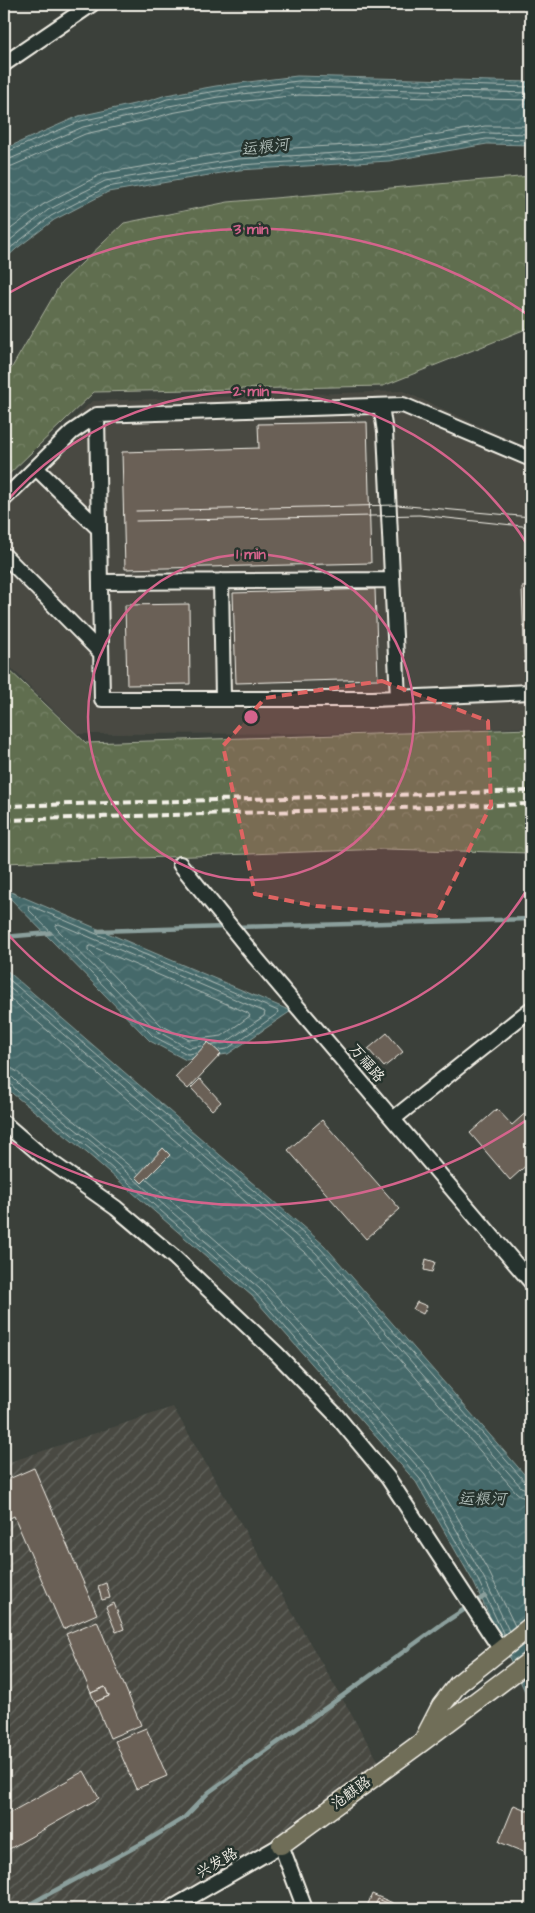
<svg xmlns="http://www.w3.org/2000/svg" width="535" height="1913" viewBox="0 0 535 1913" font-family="'Architects Daughter','LXGW WenKai TC',sans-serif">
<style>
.built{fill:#494a43}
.industrial{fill:url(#industrial-furrows)}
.forest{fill:url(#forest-crowns);stroke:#aab09c}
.water{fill:url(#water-waves);stroke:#8b9f9c}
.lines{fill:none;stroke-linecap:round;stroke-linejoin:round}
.shore{stroke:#aebbb6;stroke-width:1}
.stream{stroke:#8b9f9c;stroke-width:4.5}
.building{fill:#6b6057;stroke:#f4f1e8}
.minor-casing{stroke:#f4f1e8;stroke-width:18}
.major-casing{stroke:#f4f1e8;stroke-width:21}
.minor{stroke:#26332d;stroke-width:14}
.major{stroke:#706e59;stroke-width:18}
.tram{stroke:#f4f1e8;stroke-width:1}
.rail{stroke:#f4f1e8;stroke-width:4;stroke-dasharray:8 4;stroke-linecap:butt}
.marked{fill:#df6462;fill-opacity:0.2;stroke:#df6462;stroke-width:4;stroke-dasharray:10 6;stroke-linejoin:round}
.ring{fill:none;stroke:#d4648c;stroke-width:2.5}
.labels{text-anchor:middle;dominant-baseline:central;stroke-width:5;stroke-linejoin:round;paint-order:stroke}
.street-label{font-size:15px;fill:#f4f1e8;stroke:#26332d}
.water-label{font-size:16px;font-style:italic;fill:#aebbb6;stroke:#26332d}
.centre{fill:#d4648c;stroke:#26332d;stroke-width:2.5}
.ring-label{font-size:15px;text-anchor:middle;font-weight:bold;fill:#d4648c;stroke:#26332d;stroke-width:5;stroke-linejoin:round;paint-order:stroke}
</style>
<defs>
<pattern id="industrial-furrows" width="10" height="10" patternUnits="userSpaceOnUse" patternTransform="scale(1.25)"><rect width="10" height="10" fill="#494a43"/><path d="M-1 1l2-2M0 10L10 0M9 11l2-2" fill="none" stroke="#64655e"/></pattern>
<pattern id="forest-crowns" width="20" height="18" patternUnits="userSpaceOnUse" patternTransform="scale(1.25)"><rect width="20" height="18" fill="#606e4f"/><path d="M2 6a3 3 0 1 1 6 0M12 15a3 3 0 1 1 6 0" fill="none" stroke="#778368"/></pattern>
<pattern id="water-waves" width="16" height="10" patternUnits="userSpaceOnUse" patternTransform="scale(1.25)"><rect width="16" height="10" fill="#45696a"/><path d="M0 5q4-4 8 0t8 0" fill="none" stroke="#607f7f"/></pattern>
</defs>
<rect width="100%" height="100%" fill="#3b403a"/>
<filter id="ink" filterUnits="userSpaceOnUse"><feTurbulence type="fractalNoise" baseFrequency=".02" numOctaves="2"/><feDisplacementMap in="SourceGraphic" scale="10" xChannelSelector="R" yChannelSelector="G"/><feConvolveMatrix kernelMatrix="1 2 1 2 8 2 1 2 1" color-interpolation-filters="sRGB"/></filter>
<g filter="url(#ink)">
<path class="built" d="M403,391l119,54 9,1v281l-115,6 -338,1 -74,-73v-173l88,-87z"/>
<path class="industrial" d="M173,1407l210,362 -102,76 -111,64h-166v-445z"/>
<path class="forest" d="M531,176v151l-148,59 -289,6 -90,87v-98l57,-98 63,-60 104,-21z
M4,665l82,78 445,-14v124l-146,-4 -381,14z"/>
<path class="water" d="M297,76l234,6v63l-44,-1 -98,17 -150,9 -131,22 -54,28 -38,29 -12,11v-111l75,-33 69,-15 18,-6 50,-9z
M4,889l287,122 -63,43 -42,6 -36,-19 -146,-149z
M4,968l320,277 207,237v222l-57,-121 -58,-101 -164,-186 -165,-143 -74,-59 -9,-10z"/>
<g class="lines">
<path class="shore" d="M4,153l77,-32 68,-15 18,-7 50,-8 81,-10 233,6
M4,160l6,-1 73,-32 67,-15 19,-6 49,-9 80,-10 233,6
M4,167l8,-1 73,-32 66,-15 20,-6 49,-9 78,-9 233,5
M4,234l40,-30 60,-31 133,-22 150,-8 98,-17h46
M4,245l44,-35 57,-29 133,-22 150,-9 98,-17 45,1
M4,253l47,-37 56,-29 132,-22 149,-9 98,-17 45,1
M91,946l157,67 2,3 -28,20 -33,4 -28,-15 -73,-75v-3z
M4,975l316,273 206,235 5,1
M4,983l312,270 205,234 10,4
M4,993l307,265 205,234 6,5 9,1
M202,1046l-14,2 -31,-17 -101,-103v-3l3,-1 206,88 -1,4 -39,27 -12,2
M196,1053l-9,1 -34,-18 -124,-126 -1,-4h3l247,105 -1,3 -50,35 -8,1
M4,1067c10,0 15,6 22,14l112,92
M4,1074l8,3 9,9 73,58 166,145 165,186 59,103 25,53
M4,1081l5,1 8,9 73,58 165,144 165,186 58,101 26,55
M147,1180l118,103 166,188 59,103 25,52"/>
<path class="stream" d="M235,927l296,-8
M98,931l129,-4
M4,937l46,-4
M21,1909l127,-69 36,-22 25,-26 233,-168 43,-28"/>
</g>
<path class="building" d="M367,422l4,141 -246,6 -3,-117 137,-4 -1,-24z
M531,586v88h-6l-3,-87z
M375,589l3,90 -142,4 -3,-90z
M189,604l1,80 -63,1 -2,-80z
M387,1033l16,19 -19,15 -16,-18z
M208,1042l13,12 -33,35 -13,-12z
M200,1079l21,23 -9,8 -21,-22z
M531,1108v53l-21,19 -40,-47 27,-24 15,16z
M322,1120l78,89 -34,30 -78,-89z
M163,1148l7,7 -28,28 -6,-6z
M426,1259l9,3 -3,10 -8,-2z
M417,1302l10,4 -4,8 -10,-5z
M34,1468l63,146 -34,15 -49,-113 -10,5v-40z
M106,1583l4,15 -8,2 -4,-14z
M114,1603l10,26 -8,3 -10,-25z
M97,1621l44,104 -31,13 -15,-36 14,-6 -4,-9 -14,6 -25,-59z
M105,1687l4,9 -14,6 -4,-9z
M146,1728l21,48 -31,13 -21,-48z
M84,1771l15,27 -95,54v-36z
M514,1805l17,7v43l-32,-13z
M372,1894l35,15h-41z
M378,1899l24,10h-29z"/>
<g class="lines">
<defs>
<path id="minor" d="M4,64l88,-60
M381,406l4,26 13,266
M97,415l5,284h271l158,-7
M36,468l63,61
M4,499l68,-67 25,-17 306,-10 128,54
M4,555l97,98
M221,581l2,118
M100,582l292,-2
M180,864l76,94 275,324
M393,1119l138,-110
M4,1123l37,32 75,53 58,49 103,97 58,60 53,64 113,172
M170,1909l111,-64 24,64"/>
<path id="major" d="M425,1737l16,-31 17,-22 73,-58
M281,1845l141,-103 109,-82"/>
</defs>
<use href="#minor" class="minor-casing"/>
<use href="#major" class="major-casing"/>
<use href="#minor" class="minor"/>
<use href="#major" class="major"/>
<path class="tram" d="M136,511l261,-6 134,12
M136,521l283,-6 112,12"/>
<path class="rail" d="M4,806l527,-15
M4,820l527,-16"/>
</g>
</g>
<path class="marked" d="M382,681l106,40 3,84 -55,111 -120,-10 -61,-12 -32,-148 42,-48z"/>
<g class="ring">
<circle cx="251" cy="717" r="163"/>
<path d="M530 885A326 326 0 0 1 5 931M5 503A326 326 0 0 1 530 549"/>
<path d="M531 1117A488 488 0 0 1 7 1140M7 294A488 488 0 0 1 531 317"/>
</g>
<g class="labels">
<g class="street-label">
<text transform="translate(367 1063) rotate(50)">万福路</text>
<text transform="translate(351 1793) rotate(-36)">沧麒路</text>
<text transform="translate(217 1863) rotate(-30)">兴发路</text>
</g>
<g class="water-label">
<text transform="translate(265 147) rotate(-7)">运粮河</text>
<text x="482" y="1499">运粮河</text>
</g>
</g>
<circle cx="251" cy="717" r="8" class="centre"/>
<g class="ring-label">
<text x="251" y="234">3 min</text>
<text x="251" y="396">2 min</text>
<text x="251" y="559">1 min</text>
</g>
<rect width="535" height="1913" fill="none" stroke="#26332d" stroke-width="20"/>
<rect x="10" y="10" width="515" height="1893" fill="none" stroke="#f4f1e8" stroke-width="2" filter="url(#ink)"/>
</svg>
